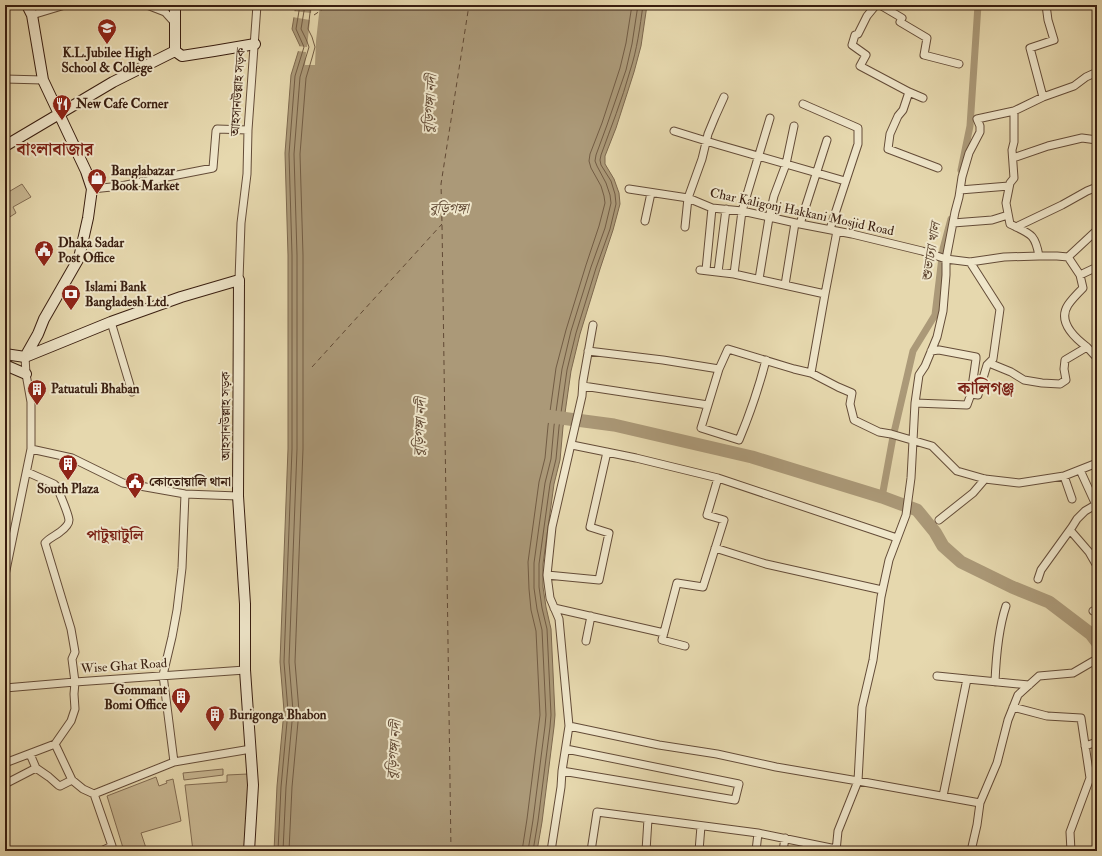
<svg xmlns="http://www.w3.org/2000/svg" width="1102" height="856" viewBox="0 0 1102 856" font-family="'IM FELL Double Pica','Noto Serif Bengali',serif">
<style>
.green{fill:#c9b893;stroke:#816b52}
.water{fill:#ab9978;stroke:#7d684e}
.pier{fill:#e6d8ae}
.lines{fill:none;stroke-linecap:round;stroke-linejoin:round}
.shore{stroke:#725c44;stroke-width:1}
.canal{stroke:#ab9978;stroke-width:7}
.river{stroke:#ab9978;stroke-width:13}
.ferry{stroke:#614934;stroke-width:1;stroke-dasharray:5 4;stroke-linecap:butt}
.street-casing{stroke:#644c38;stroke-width:9}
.secondary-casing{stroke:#391e10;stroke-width:12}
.street{stroke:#efe6ca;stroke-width:7}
.secondary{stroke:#efe6ca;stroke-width:10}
.labels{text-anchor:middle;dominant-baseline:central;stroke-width:4;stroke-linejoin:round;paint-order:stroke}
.poi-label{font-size:13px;font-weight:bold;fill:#391e10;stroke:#efe6ca;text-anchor:start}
.street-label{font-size:13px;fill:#391e10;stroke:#efe6ca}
.water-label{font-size:14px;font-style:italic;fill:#614934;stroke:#efe6ca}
.quarter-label{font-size:15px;font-weight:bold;fill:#7a1f14;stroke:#efe6ca}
.district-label{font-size:17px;font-weight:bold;fill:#7a1f14;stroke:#efe6ca}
</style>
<rect width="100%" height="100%" fill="#e6d8ae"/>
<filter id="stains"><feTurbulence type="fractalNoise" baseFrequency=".005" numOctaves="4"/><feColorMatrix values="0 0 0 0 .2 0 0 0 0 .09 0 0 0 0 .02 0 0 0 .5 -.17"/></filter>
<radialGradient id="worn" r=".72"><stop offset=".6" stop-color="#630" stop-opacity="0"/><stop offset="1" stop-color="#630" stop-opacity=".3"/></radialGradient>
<path class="green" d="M22,184l9,13 -18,10 3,6 -11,7v-26z
M223,769v6l-39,5 -1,-7z
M248,774l-2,77h-32l-1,-4 -20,4 -8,-66 42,-3v-7z
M156,777l3,9 8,-3 -1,-2 7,-2 8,42 -40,12 6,18h-23l-17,-55z"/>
<path class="water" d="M296,5h351l-6,41 -7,26 -18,56 -11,28v8l9,15 5,14 1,11 -7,26 -13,39 -20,65 -9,37 -8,56 -3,33 -6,24 -11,80v23l3,20 5,22 4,86 -1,12 -12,95 -5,29h-263l3,-65 7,-75 -4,-49 8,-213v-194l-3,-102 6,-78 9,-29 -8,-17z"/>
<path class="pier" d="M312,5h8l-4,36 -1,24h-10l1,-13 -9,-1v-5l10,1 3,-27 -18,-3 1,-6 18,2z"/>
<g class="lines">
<path class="shore" d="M278,851l3,-64 7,-76 -4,-49 8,-213v-194l-3,-101 6,-78 9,-29 -8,-18 4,-24
M283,851l3,-64 7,-76 -4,-49 8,-213v-194l-3,-101 6,-77 9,-30 -3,-8 -5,-10 4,-24
M289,851l3,-64 7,-76 -4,-49 8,-213v-194l-3,-101 6,-76 6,-20 3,-11 -3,-10 -4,-8 3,-24
M522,851l5,-32 13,-104 -4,-84 -5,-21 -2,-21 -1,-27 11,-80 6,-24 3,-32 8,-58 10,-38 20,-65 13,-39 6,-23 -1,-7 -3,-10 -10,-18 -2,-7 1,-7 12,-31 18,-55 6,-25 6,-38
M528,851l5,-31 12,-94 1,-11 -4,-85 -5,-21 -3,-21v-25l11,-80 6,-24 3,-33 8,-57 9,-38 20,-64 14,-39 6,-25 -1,-8 -4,-12 -9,-17 -2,-5 1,-6 11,-30 19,-55 6,-26 6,-39
M533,851l5,-30 12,-94 1,-12 -4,-86 -5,-21 -3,-21v-23l11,-80 6,-25 3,-32 8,-57 9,-37 20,-65 14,-39 6,-25 -1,-10 -4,-13 -10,-16 -1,-5 1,-5c10,-28 21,-55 29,-84 7,-21 10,-44 13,-66"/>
<path class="canal" d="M961,170l9,-44 8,-121
M882,497l11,-60 20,-86 22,-36 8,-66 8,-30"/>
<path class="river" d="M546,416l68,9 138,32 130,40 35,13 18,22 8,14 18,16 51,25 37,15 42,32 6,8"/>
<path class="ferry" d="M314,15l15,-10
M312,367l130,-143
M451,851l-9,-627 -1,-40 28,-179"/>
<defs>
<path id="street" d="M147,5l18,7 9,10
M876,5l-9,11 -9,18 -3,1 -3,10 14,10 -6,11 49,26 14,6
M880,5l22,13 -2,4 27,16 -3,17 35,9
M32,15l33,-10
M5,79l38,1
M909,92l-6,18 -5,6 -8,18 -2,15 50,19
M1043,97l-13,-49 24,-8 -6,-20 -2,-15
M803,104l55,24v16l-28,85
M674,131l42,13 129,37
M1013,158l35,-12 34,-8 15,2
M92,189l29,-3 92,-18 3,-37 1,-2 31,1
M629,189l59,9 24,10 30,3 58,13 52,10 70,17 24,8 24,3 34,-5 35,-1c-4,-23 -9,-22 -29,-32l-4,-21 4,-20 4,-5 -2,-28 2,-8v-31
M960,190l49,-4
M645,221l6,-28
M953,223l39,-3 16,-5
M800,224l27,-84
M685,227l3,-29 14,-39 6,-25 7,-17 9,-20
M1016,227l46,-22 25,-14 10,-4
M1068,257l29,-27
M970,262l30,47 -7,50 -6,6 -9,30 -7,-1
M700,270l34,4 91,20
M706,270l6,-62
M718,272l8,-63
M734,274l8,-63 28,-93
M1080,275l17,-8
M759,279l10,-61 5,-22 12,-32 8,-38
M239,280l2,-57 6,-49 1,-44 9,-125
M785,285l10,-62
M111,322l21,70
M1087,347l10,11
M588,351l75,9 56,9
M766,360c-7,27 -16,54 -27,80l-38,-12 18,-59 9,-20 66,20 17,4 27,14 14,6 -2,11 4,16 25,12 12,2 41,12 25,25 28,8 34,4 45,-7 33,-13
M989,363l22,9 13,8 18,3 18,1 6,-4 -2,-11 1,-9 22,-13c-12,-9 -30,-25 -19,-42 4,-6 10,-12 15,-17l-3,-13 -12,-18 -11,-1h-18
M811,373l14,-79 12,-63
M583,386l125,19
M915,403l52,2 4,-11 5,-35v-2l-37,-7 -8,1
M572,445l64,13 82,20 179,60
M31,449l41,9 51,25 62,11 53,2
M1080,470l16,35
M1064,476l8,23
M939,520l34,-27 12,-14
M1070,530l19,22 8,14
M715,548l51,16 116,26
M5,575l26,-126v-47l-5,-28 -1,-17
M547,575l52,5 10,-47 -19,-6 17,-75
M1038,579l3,-9 31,-43 5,-8 8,-8 12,-7
M554,608l110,25
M1093,611l4,-2
M586,641l5,-25
M685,646l-23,-6 15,-57 26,4 21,-67 -17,-5 11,-37
M937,676l30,3 -24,117
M967,679l62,6
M995,682c1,-25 3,-52 11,-76
M5,688l70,-6 170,-12
M1013,707l34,9 34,2 9,60 -20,54 1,19
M569,726l90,19 58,9 59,13 82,14 122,22
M55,744l17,36 11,9 11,5
M1085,746l12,-4
M30,754l6,14 13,9 9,8 2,1 12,-6
M174,762l-11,-87 9,-38 5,-27 5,-42 3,-74
M5,763l50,-19 16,-23 4,-12 -1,-15 1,-12 -3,-23 3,-7 -4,-23 -26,-86c4,-5 10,-7 15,-11 4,-3 9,-7 9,-12 -1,-8 -9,-25 -12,-33l-3,-3 -27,-12
M562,771l173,29 4,-16 -173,-35
M5,784l31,-16
M101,851l11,-5 -18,-52 80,-32 77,-13
M551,851l10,-64 1,-16 7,-45 -10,-107 -9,-21 -3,-23 5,-48 30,-131 1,-15 10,-56
M591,851l6,-39 161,21 78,16
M646,851l2,-32
M699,851l2,-25
M756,851l2,-18
M783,851l2,-13
M836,851l2,-20 20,-50 4,-74 11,-47 8,-63 8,-37 17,-45 5,-37 4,-75 4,-28 6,-9 12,-29 6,-26 3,-36v-16l9,-47 4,-15 3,-20 7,-24 11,-21v-6l-3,-7 37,-8 29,-14 31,-11 12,-9 11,-5
M971,851l6,-26 3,-22 17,-40 11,-43 10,-25 21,-19 34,-3 24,-14"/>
<path id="secondary" d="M175,5v46
M175,51l7,5 32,-5 41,-7
M5,146l108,-64 62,-31
M5,354l20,3 86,-35 70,-25 58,-17 -1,216 7,108v66l8,115 -4,66
M25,357l13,-23 6,-15 35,-61 9,-40 4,-29 -6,-18 -43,-91 -11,-65 -5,-10
M5,365l21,9"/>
</defs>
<use href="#street" class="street-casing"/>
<use href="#secondary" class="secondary-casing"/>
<use href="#street" class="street"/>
<use href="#secondary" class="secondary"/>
</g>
<defs>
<symbol id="school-pin" viewBox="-11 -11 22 30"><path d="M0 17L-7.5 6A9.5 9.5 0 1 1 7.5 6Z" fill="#8f2418" stroke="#efe6ca"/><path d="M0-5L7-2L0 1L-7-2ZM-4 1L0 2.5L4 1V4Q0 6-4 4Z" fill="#fff"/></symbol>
<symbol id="restaurant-pin" viewBox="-11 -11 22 30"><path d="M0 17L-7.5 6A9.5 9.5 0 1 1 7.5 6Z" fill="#8f2418" stroke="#efe6ca"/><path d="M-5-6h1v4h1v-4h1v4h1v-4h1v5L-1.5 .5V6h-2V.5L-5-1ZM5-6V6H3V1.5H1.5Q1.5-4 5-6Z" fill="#fff"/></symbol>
<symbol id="shop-pin" viewBox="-11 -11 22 30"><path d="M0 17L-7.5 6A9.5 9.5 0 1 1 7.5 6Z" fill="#8f2418" stroke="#efe6ca"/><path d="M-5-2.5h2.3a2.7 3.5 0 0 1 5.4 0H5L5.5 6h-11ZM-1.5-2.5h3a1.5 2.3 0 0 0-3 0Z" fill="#fff"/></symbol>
<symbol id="civic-pin" viewBox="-11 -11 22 30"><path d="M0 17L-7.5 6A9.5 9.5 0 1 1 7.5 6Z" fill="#8f2418" stroke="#efe6ca"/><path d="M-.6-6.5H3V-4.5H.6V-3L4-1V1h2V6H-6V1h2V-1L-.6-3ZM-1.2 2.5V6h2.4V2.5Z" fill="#fff"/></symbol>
<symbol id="bank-pin" viewBox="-11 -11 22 30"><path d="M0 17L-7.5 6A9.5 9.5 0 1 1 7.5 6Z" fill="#8f2418" stroke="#efe6ca"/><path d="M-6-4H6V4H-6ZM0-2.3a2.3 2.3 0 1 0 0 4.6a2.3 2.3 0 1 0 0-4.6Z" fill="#fff"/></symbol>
<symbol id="building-pin" viewBox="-11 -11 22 30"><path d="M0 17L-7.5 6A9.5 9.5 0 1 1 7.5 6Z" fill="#8f2418" stroke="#efe6ca"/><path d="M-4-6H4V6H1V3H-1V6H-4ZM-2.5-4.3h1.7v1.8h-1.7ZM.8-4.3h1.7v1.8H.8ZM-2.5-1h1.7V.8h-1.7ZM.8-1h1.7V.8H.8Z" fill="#fff"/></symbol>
</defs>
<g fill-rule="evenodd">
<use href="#school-pin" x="96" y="17" width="22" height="30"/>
<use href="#restaurant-pin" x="51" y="93" width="22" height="30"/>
<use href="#shop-pin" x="86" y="167" width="22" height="30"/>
<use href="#civic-pin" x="33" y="239" width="22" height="30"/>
<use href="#bank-pin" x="60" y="283" width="22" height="30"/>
<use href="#building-pin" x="26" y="378" width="22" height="30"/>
<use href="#building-pin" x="57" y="453" width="22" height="30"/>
<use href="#civic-pin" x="124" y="471" width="22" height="30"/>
<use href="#building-pin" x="170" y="686" width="22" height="30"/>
<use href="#building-pin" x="204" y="704" width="22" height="30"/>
</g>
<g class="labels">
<g class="poi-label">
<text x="107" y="53" text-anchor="middle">K.L.Jubilee High<tspan x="107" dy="15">School &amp; College</tspan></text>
<text x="76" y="104">New Cafe Corner</text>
<text x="111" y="171">Banglabazar<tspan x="111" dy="15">Book Market</tspan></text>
<text x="58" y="243">Dhaka Sadar<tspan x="58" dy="15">Post Office</tspan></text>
<text x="85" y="287">Islami Bank<tspan x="85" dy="15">Bangladesh Ltd.</tspan></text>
<text x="51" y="389">Patuatuli Bhaban</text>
<text x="149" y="482">কোতোয়ালি থানা</text>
<text x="68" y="489" text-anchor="middle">South Plaza</text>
<text x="167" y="690" text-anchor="end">Gommant<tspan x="167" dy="15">Bomi Office</tspan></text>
<text x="229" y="715">Burigonga Bhabon</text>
</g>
<g class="street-label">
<text transform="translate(238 92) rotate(-86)">আহসানউল্লাহ সড়ক</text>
<text transform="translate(802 212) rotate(12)">Char Kaligonj Hakkani Mosjid Road</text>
<text transform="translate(226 416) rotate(-90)">আহসানউল্লাহ সড়ক</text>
<text transform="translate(124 666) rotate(-4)">Wise Ghat Road</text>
</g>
<g class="water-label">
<text transform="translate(430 104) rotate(-86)">বুড়িগঙ্গা নদী</text>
<text x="449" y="208">বুড়িগঙ্গা</text>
<text transform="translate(931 252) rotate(-81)">শুভাঢ্যা খাল</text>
<text transform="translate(420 427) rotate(-87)">বুড়িগঙ্গা নদী</text>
<text transform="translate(394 750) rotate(-85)">বুড়িগঙ্গা নদী</text>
</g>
<g class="quarter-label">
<text x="115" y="535">পাটুয়াটুলি</text>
</g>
<g class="district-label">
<text x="55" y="149">বাংলাবাজার</text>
<text x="986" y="388">কালিগঞ্জ</text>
</g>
</g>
<rect width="1102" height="856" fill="none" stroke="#e6d8ae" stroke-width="20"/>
<rect x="6" y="6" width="1090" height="844" fill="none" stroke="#391e10" stroke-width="2"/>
<rect x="10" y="10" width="1082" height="836" fill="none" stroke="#391e10"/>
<rect width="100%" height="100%" filter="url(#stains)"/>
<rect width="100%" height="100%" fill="url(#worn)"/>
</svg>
